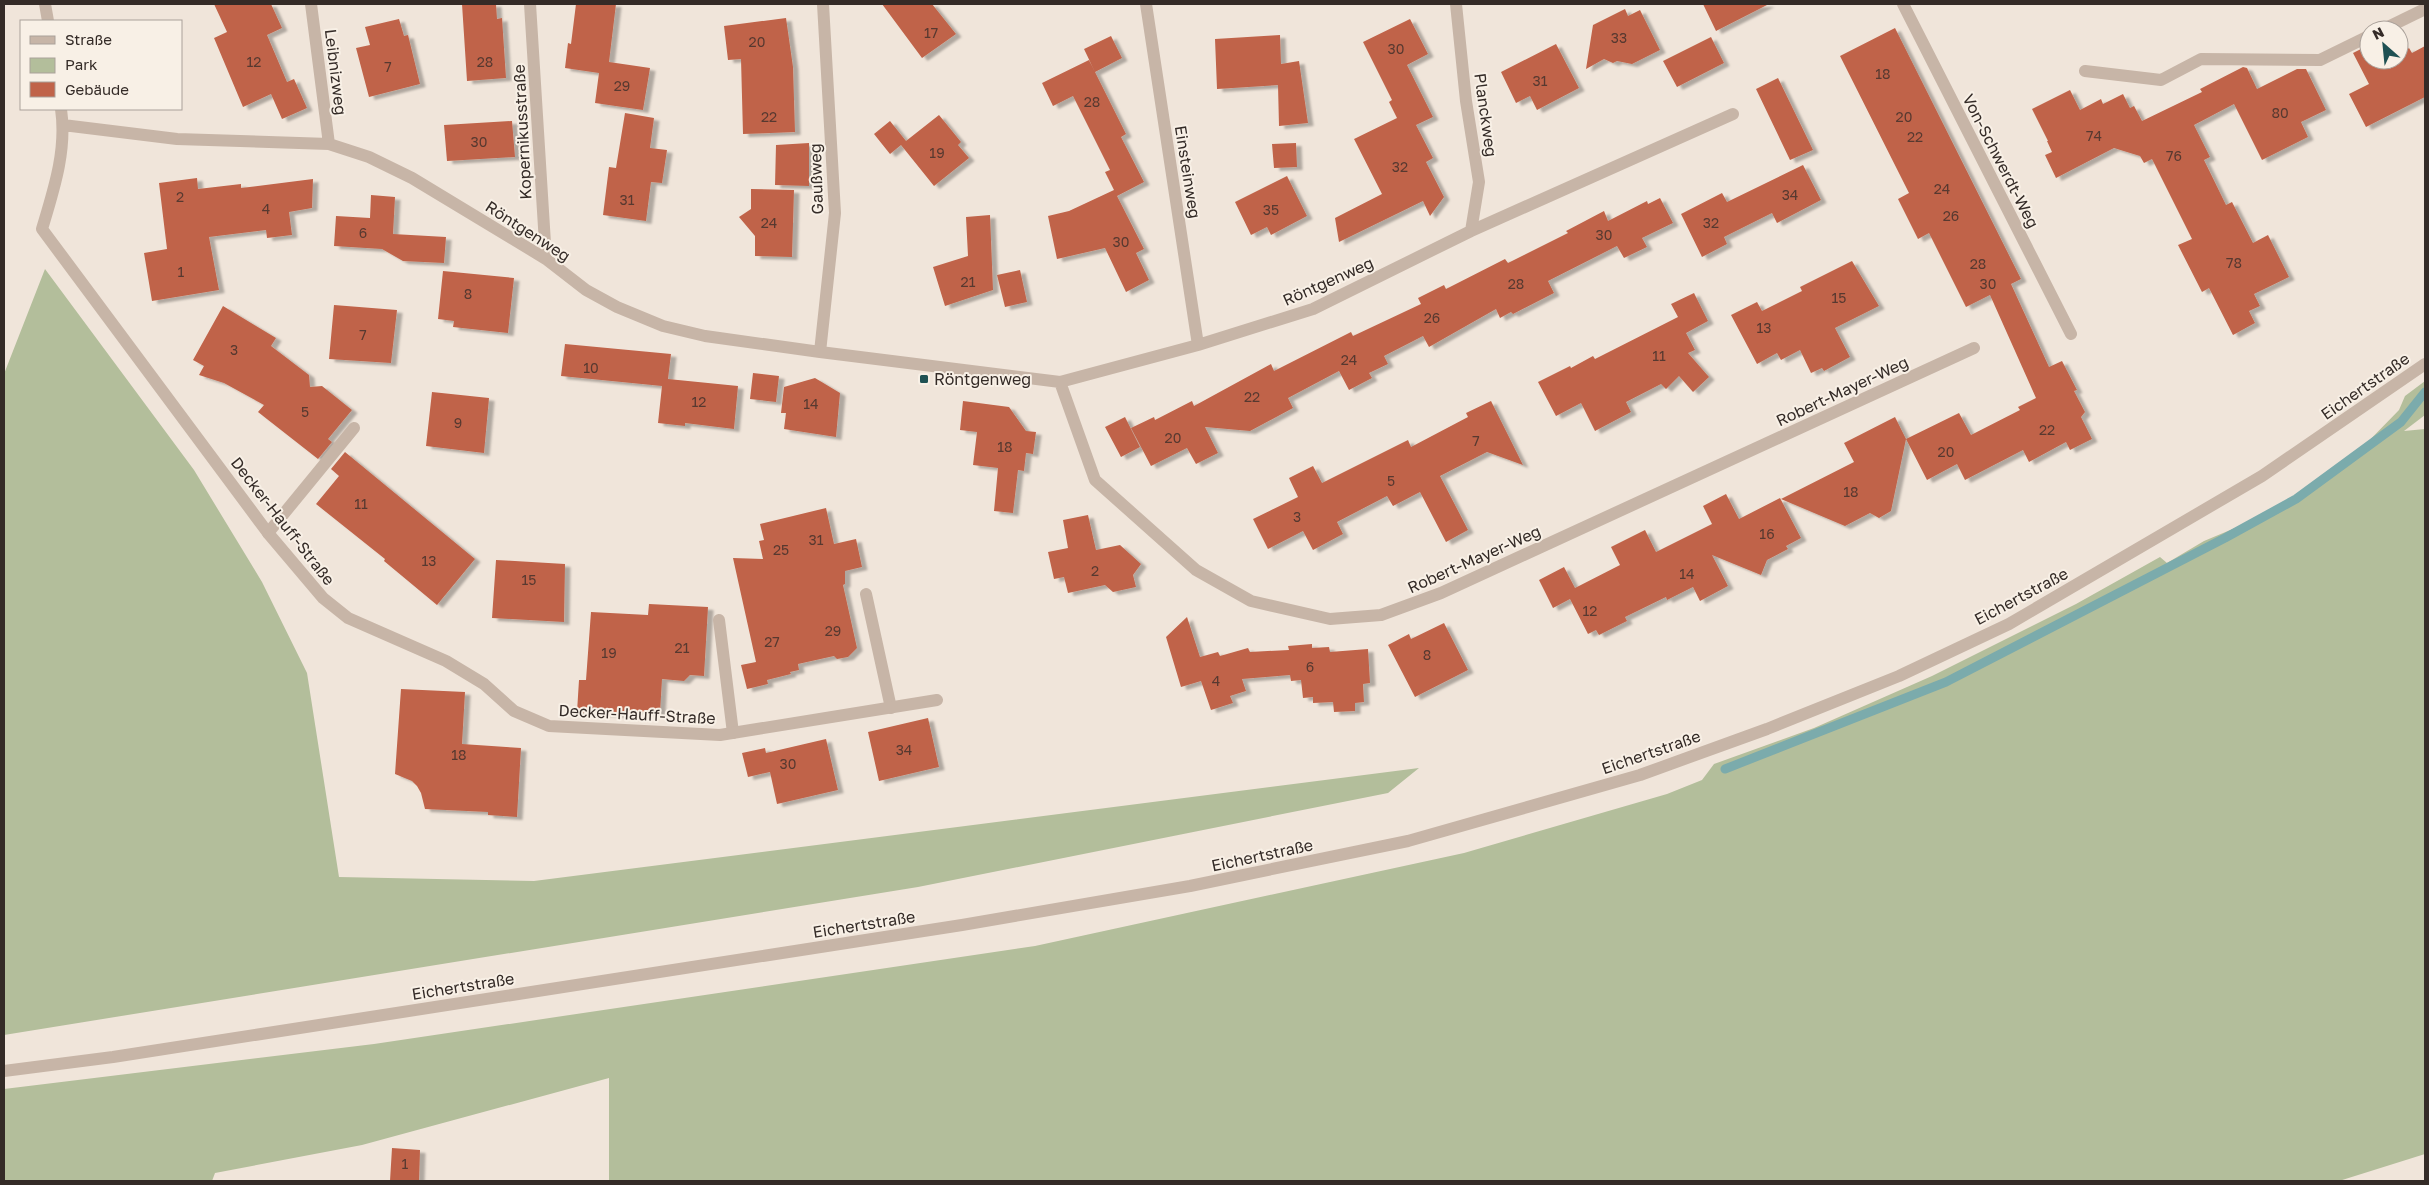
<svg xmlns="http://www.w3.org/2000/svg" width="2429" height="1185" viewBox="0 0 2429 1185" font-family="'Golos Text',sans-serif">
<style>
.green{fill:#b3be9b}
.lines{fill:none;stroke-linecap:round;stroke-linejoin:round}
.stream{stroke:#7babac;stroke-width:9}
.building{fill:#c06349;filter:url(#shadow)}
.service{stroke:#c7b5a7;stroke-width:12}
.minor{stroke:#c7b5a7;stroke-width:12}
.tertiary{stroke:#c7b5a7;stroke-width:12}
.poi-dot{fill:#1f5153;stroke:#f8f0e6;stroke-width:2}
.labels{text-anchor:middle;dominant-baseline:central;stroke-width:4;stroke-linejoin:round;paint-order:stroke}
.number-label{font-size:14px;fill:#573930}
.street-label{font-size:16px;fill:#342b27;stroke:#f8f0e6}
.poi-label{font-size:16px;fill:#342b27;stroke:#f8f0e6;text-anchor:start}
</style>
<defs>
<filter id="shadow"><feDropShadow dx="5.5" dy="3" stdDeviation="1" flood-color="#0004"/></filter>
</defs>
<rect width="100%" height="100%" fill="#f0e5da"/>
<path class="green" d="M45,269l149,201 68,112 45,91 32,204 195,4 885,-113 -31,25 -470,94 -914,148v-661z
M2425,381v34l-21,16 21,-2v725l-86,27h-1730v-103l-247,67 -147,28 -3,8h-208v-92l370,-45 661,-98 429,-93 203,-59 35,-14 12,-16 100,-36 118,-52 144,-72 84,-47 7,6 37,-22 55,-23 49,-30 52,-38 39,-40 6,-14z"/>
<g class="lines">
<path class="stream" d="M1725,769l221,-87 279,-144 71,-39 105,-77 24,-30"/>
</g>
<path class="building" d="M214,4h57l11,24 -15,7 20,47 7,-3 13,29 -25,11 -11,-25 -28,13 -29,-69 13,-6z
M462,4h34l1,15 5,-1 4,60 -39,3z
M576,4h40l-7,58 41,6 -7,42 -48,-7 4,-30 -34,-5 3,-25 3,1z
M882,4h50l24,30 -34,24z
M1703,4h66l-53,27z
M1625,9l3,7 12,-6 20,40 -28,14 -15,-3 -4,2 -9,-4 -18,10 7,-44z
M786,18l7,49 2,65 -52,2 -2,-75 -13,1 -4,-34z
M399,19l5,17 4,-1 12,49 -51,13 -13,-49 14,-3 -5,-18z
M1410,19l18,35 -21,11 26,52 -17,8 17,33 -7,4 18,35 -14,19 -7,-15 -84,41 -4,-24 47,-24 -28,-55 43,-21 -8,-16 3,-2 -29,-58z
M1895,28l126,251 -10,5 38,83 13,-6 15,29 -3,1 11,21 -4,5 11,22 -22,11 -4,-8 -37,20 -6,-12 -58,30 -8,-16 -30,16 -21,-41 53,-26 12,22 49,-25 -2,-3 18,-9 -46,-103 -24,12 -37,-74 -11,6 -20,-40 11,-6 -69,-137z
M1280,35l1,29 18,-3 9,62 -29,3 -1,-41 -61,4 -2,-50z
M1111,36l11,22 -27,14 -11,-23z
M1711,37l13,26 -47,24 -14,-26z
M2399,39l6,12 4,-3 3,5 13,-7v51l-59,30 -17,-33 20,-10 -16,-31 16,-8v15h30z
M1556,44l23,44 -42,22 -7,-14 -14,7 -15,-31z
M1089,60l37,74 -5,3 23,45 -27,14 27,53 -8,4 13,27 -23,12 -21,-44 -48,11 -9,-43 21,-5 45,-21 -9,-18 5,-2 -37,-74 -20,10 -11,-23z
M2243,67l4,1 10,21 40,-20h9l20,41 -25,12 7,15 -46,23 -28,-56 -40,21 16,32 -6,3 22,45 6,-3 21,41 15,-8 21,42 -35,17 6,12 -11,5 6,12 -22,12 -24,-47 -7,4 -24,-47 14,-6 -40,-80 -8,4 -4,-7 -26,-8 -58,30 -11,-23 7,-3 -5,-11h1l-16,-32 38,-19 10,20 21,-11 2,5 20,-10 7,14 4,-2 8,15 60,-29 -2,-3z
M1778,78l35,72 -23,10 -34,-71z
M625,113l29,5 -4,30 17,2 -5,33 -11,-1 -5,39 -43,-6 6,-48 7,1z
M939,115l22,27 -3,3 11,13 -35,28 -33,-41 -11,9 -16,-20 16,-13 16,20z
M512,121l3,36 -68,4 -3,-36z
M809,143v43l-34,-1 1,-40z
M1296,143l1,24 -23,1 -2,-24z
M1803,165l18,35 -44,23 -5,-10 -48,24 3,7 -25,13 -21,-43 41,-21 5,9z
M1287,176l20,40 -36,19 -4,-8 -16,8 -16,-33z
M197,178l1,11 43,-5v4l72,-9 -1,29 -23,4 3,23 -25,3 -1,-8 -57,7 10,53 -67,11 -8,-48 23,-4 -8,-66z
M751,189l43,1 -2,67 -37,-1v-20l-16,-19 12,-8z
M371,195l24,2 -2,37 53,3 -2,26 -41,-2 -21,-12 -48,-3 2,-30 34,2z
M1660,198l13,25 -31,15 5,9 -23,11 -7,-12 -69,35 6,12 -41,21 -2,-2 -11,6 -4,-9 -67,38 -6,-11 -39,20 4,8 -19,9 3,5 -23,12 -10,-19 -51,27 5,10 -43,23 -45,-4 13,26 -22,11 -9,-16 -36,18 -20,-38 23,-11 1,3 37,-19 2,5 77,-42 3,7 77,-39 2,4 68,-32 -3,-6 26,-13 2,4 59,-30 3,4 60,-30 -2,-2 38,-20 4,10 39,-20 1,3z
M990,215l3,75 -48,16 -12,-39 35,-11 -2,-39z
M1852,261l27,45 -44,22 15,29 -26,14 -2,-3 -11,5 -11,-23 -19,10 -4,-7 -20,11 -26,-49 26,-13 5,9 40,-20 -2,-4z
M1020,270l7,32 -22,5 -8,-32z
M443,271l71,7 -6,55 -55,-6 1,-6 -16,-2z
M1694,293l14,28 -22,12 9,17 -7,3 21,24 -16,15 -14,-16 -13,13 -5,-5 -35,18 5,10 -36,19 -14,-28 -25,13 -18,-34 32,-16 1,2 22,-12 2,3 83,-42 -7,-13z
M334,305l63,5 -6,53 -62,-4z
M223,306l53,32 -5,8 38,29 1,12 12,-1 30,24 -24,29 4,3 -14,17 -60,-47 6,-7 -40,-22 -25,-8 5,-9 -11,-6z
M565,344l106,10 -3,25 70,7 -4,43 -49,-6v3l-27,-3 4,-37 -101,-10z
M753,373l26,3 -3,26 -26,-3z
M815,378l25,15 -4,44 -52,-8 2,-16h-5l3,-26z
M432,392l57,6 -5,55 -58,-7z
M963,401l46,6 17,24 10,1 -3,22 -7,-1 -2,18 -6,-1 -5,43 -19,-2 4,-43 -25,-3 4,-33 -17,-2z
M1491,401l32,64 -36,-13 -47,24 28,54 -22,12 -26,-50 -27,14 -6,-10 -50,26 6,12 -30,16 -10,-19 -35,18 -15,-30 45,-22 -9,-19 24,-12 9,17 86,-43 3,7 57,-30 -2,-4z
M1125,417l15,30 -19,10 -16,-30z
M1895,417l11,22 -15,72 -12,7 -9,-5 -25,13 -64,-27 73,-37 -10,-19z
M345,452l130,107 -38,46 -53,-44 1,-2 -69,-55 23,-28 -8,-7z
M1726,494l13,25 41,-21 21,40 -15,8 2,3 -21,11 -6,15 -49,-20 16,31 -28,15 -7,-14 -26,13 -1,-3 -41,20 2,4 -28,14 -3,-5 -8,4 -18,-35 -17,9 -14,-28 25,-13 11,21 45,-23 -9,-18 34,-17 11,22 56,-28 -9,-18z
M826,508l8,36 22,-5 6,28 -17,4v13l-2,1 14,63 -9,9 -11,2 -3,-3 -36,8 1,6 -9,2 1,2 -24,6 1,4 -21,5 -6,-24 15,-3 -23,-104 30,1 -4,-18 5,-1 -4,-16z
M1088,515l8,35 24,-5 21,19 -8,11 3,12 -23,5 -8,-7 -37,8 -4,-16 -10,2 -6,-27 20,-4 -5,-28z
M496,560l69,4 -1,58 -72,-4z
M649,604l59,3 -4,69 -14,-1 -6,6 -22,-2 -2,34 -31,-2v4l-52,-3 2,-32h7l5,-68 57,3z
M1187,617l13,40 18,-5 2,4 28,-8 2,4 39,-2 -1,-4 24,-2v4l17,-1 1,5 38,-3 2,34 -7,1 1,18 -9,1v8l-21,1 -1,-10 -20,1v-6l-10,1 -2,-18 -10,1 -1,-6 -48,4 4,12 -16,5 3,7 -22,7 -10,-29 -20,6 -15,-50z
M1444,623l24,47 -53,27 -27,-52 21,-11 2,5z
M401,689l64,3 -3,52 59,4 -4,69 -29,-2v-3l-63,-3 -4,-16 -4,-7 -5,-5 -17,-7z
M928,718l11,49 -60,14 -11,-49z
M826,739l12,51 -61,14 -7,-32 -22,5 -6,-24 23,-5 1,5z
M392,1148l28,2 -1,31h-29z"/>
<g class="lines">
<path class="service" d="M2382,30l43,-21
M2085,71l76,9 40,-21 119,1 49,-24
M268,533l86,-105
M866,594l25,114
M719,620l14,113"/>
<path class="minor" d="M45,4l3,17
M311,4l18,140
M530,4l16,255
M1146,4l52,341
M1456,4l10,97 13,81 -8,49
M1903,4l168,330
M61,109c6,41 -7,80 -19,120l226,304 55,65 25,20 98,43 38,23 30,27 35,15 171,9 217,-35
M63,125l114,14 152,5 40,13 43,21 134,81 40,31 31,17 46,19 42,10 115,16 240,30 138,-37 115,-36 158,-78 262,-117
M820,352l15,-139 -12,-209
M1060,382l35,98 101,90 55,31 79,18 51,-4 60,-22 533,-245"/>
<path class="tertiary" d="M4,1071l109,-14 849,-132 228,-39 218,-45 232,-66 127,-46 132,-53 110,-52 253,-148 163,-112"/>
</g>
<rect class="poi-dot" x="919" y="374" width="10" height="10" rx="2.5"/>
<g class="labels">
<g class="number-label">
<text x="931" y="32">17</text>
<text x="1619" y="37">33</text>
<text x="757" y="41">20</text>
<text x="1396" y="48">30</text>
<text x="254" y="61">12</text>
<text x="485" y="61">28</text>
<text x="388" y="66">7</text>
<text x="1883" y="73">18</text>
<text x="1540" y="80">31</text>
<text x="622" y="85">29</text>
<text x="1092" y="101">28</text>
<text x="2280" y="112">80</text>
<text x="769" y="116">22</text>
<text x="1904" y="116">20</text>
<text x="2094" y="135">74</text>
<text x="1915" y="136">22</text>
<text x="479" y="141">30</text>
<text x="937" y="152">19</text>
<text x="2174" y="155">76</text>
<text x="1400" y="166">32</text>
<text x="1942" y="188">24</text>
<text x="1790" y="194">34</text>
<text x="180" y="196">2</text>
<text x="627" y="199">31</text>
<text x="266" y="208">4</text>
<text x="1271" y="209">35</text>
<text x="1951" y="215">26</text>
<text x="769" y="222">24</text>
<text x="1711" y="222">32</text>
<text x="363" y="232">6</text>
<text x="1604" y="234">30</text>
<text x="1121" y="241">30</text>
<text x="2234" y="262">78</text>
<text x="1978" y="263">28</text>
<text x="181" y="271">1</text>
<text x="968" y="281">21</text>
<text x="1516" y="283">28</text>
<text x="1988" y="283">30</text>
<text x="468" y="293">8</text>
<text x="1839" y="297">15</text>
<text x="1432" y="317">26</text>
<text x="1764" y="327">13</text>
<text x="363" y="334">7</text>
<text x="234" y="349">3</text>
<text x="1659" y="355">11</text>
<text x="1349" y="359">24</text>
<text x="591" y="367">10</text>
<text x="1252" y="396">22</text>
<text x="699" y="401">12</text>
<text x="811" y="403">14</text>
<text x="305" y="411">5</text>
<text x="458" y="422">9</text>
<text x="2047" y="429">22</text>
<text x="1173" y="437">20</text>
<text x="1476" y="440">7</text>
<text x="1005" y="446">18</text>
<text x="1946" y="451">20</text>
<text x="1391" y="480">5</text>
<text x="1851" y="491">18</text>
<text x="361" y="503">11</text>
<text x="1297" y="516">3</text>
<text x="1767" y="533">16</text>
<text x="816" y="539">31</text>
<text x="781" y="549">25</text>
<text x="429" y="560">13</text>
<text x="1095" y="570">2</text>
<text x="1687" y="573">14</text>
<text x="529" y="579">15</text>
<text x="1590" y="610">12</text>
<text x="833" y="630">29</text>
<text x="772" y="641">27</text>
<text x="682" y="647">21</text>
<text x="609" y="652">19</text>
<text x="1427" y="654">8</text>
<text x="1310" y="666">6</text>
<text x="1216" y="680">4</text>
<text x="904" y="749">34</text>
<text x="459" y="754">18</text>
<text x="788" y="763">30</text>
<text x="405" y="1163">1</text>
</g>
<g class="street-label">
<text transform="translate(336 72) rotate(83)">Leibnizweg</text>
<text transform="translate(1486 115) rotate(82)">Planckweg</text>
<text transform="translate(522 132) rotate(-93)">Kopernikusstraße</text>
<text transform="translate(2001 161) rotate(63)">Von-Schwerdt-Weg</text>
<text transform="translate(1188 172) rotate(81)">Einsteinweg</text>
<text transform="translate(816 179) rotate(-92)">Gaußweg</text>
<text transform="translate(528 231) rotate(33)">Röntgenweg</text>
<text transform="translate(1328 281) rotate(-24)">Röntgenweg</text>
<text transform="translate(2365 386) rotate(-35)">Eichertstraße</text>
<text transform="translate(1842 391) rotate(-25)">Robert-Mayer-Weg</text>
<text transform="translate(283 521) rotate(52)">Decker-Hauff-Straße</text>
<text transform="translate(1474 559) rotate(-24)">Robert-Mayer-Weg</text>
<text transform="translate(2021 596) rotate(-28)">Eichertstraße</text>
<text transform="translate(637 714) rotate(3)">Decker-Hauff-Straße</text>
<text transform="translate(1651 752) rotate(-19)">Eichertstraße</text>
<text transform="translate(1262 855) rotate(-12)">Eichertstraße</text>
<text transform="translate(864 924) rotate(-9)">Eichertstraße</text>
<text transform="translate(463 986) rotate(-9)">Eichertstraße</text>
</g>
<g class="poi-label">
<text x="934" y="379">Röntgenweg</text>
</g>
</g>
<rect width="2429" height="1185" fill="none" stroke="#342b27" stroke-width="10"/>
<rect x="20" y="20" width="162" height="90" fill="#f8f0e6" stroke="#aaa19a"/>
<rect x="30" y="36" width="25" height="8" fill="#c7b5a7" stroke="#aaa19a"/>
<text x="65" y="45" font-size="15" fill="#342b27">Straße</text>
<rect x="30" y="58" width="25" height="15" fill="#b3be9b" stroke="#aaa19a"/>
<text x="65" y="70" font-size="15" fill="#342b27">Park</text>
<rect x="30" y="82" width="25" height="15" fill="#c06349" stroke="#aaa19a"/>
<text x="65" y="95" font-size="15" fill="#342b27">Gebäude</text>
<g transform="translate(2384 45) rotate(333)"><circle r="24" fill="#f8f0e6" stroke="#aaa19a"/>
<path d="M0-4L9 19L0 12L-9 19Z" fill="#1f5153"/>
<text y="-8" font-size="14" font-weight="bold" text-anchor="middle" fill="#342b27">N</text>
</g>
</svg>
